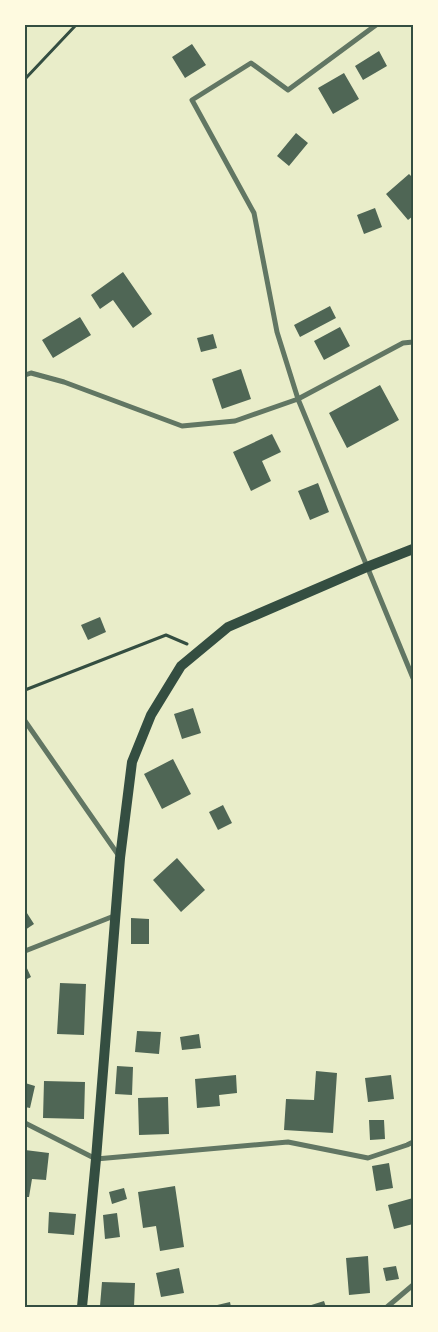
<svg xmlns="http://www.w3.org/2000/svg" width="438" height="1332" viewBox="0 0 438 1332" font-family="'Open Sans',sans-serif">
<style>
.building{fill:#4f6655}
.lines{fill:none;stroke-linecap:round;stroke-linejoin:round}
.path{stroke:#344e41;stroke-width:3}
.minor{stroke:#617663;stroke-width:5}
.secondary{stroke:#344e41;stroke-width:10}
.neatline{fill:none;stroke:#344e41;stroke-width:2}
</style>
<rect width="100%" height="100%" fill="#e9edc9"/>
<path class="building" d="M192,44l14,21 -21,13 -13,-21z
M379,51l8,15 -24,14 -8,-14z
M344,73l15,26 -26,15 -15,-26z
M296,133l12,10 -19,23 -12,-10z
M409,174l4,4v38l-5,4 -22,-26z
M375,208l7,19 -18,7 -7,-19z
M123,272l29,42 -19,14 -20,-28 -13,9 -9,-14z
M330,306l6,12 -36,19 -6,-12z
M80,317l11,18 -38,23 -11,-18z
M340,327l10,19 -26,14 -10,-19z
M213,334l4,14 -16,4 -4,-14z
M241,369l10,30 -29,10 -10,-30z
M380,385l19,35 -52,28 -18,-35z
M272,434l9,18 -19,9 9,20 -20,10 -18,-39z
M318,483l11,29 -19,8 -12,-29z
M100,617l6,15 -18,8 -7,-15z
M193,708l8,25 -19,6 -8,-25z
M173,759l18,35 -29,15 -18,-35z
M223,805l9,18 -14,7 -9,-18z
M177,858l28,32 -24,22 -28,-32z
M25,910l9,14 -9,6z
M131,918l18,1v25h-18z
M25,964l6,13 -6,3z
M60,983l26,1 -2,51 -27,-1z
M137,1031l24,1 -2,22 -24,-2z
M199,1034l2,14 -19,2 -2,-13z
M117,1066l16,1 -1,28 -17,-1z
M316,1071l21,2 -4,60 -49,-3 2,-31 28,1z
M236,1075l1,18 -18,2 1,11 -23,2 -2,-29z
M391,1075l3,24 -26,3 -3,-24z
M44,1081l41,1 -1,37 -41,-1z
M25,1083l10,3 -5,22 -5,-1z
M168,1097l1,37 -30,1 -1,-37z
M369,1120h15l1,19 -15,1z
M25,1150l24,3 -3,27 -14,-1 -3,18h-4z
M389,1163l4,25 -17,3 -4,-25z
M175,1186l9,61 -24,4 -4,-25 -13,2 -5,-36z
M124,1188l3,11 -15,5 -3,-12z
M413,1198v26l-19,5 -6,-24z
M49,1212l27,2 -2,21 -26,-2z
M117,1213l3,24 -15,2 -2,-24z
M368,1256l2,37 -21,2 -3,-37z
M396,1266l3,13 -13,2 -3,-13z
M179,1268l5,25 -23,4 -5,-24z
M102,1282l33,1 -1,24 -34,-1z
M324,1301l2,6h-21z
M230,1302l1,5h-18v-1z"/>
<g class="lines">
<path class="path" d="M25,79l51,-54
M25,690l141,-55 21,9"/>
<path class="minor" d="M376,25l-88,65 -37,-27 -59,37 62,113 23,119 21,67 115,279
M25,375l6,-2 33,9 118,44 53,-5 63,-22 105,-56 10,-1
M25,721l94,135
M25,951l89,-35
M25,1123l71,36 192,-17 80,16 39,-13 6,-3
M387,1307l26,-22"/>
<path class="secondary" d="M82,1307l14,-148 24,-301 12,-96 19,-47 30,-49 47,-39 139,-60 46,-18"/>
</g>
<rect width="438" height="1332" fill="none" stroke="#fefae0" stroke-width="52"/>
<rect x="26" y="26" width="386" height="1280" class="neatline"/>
</svg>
